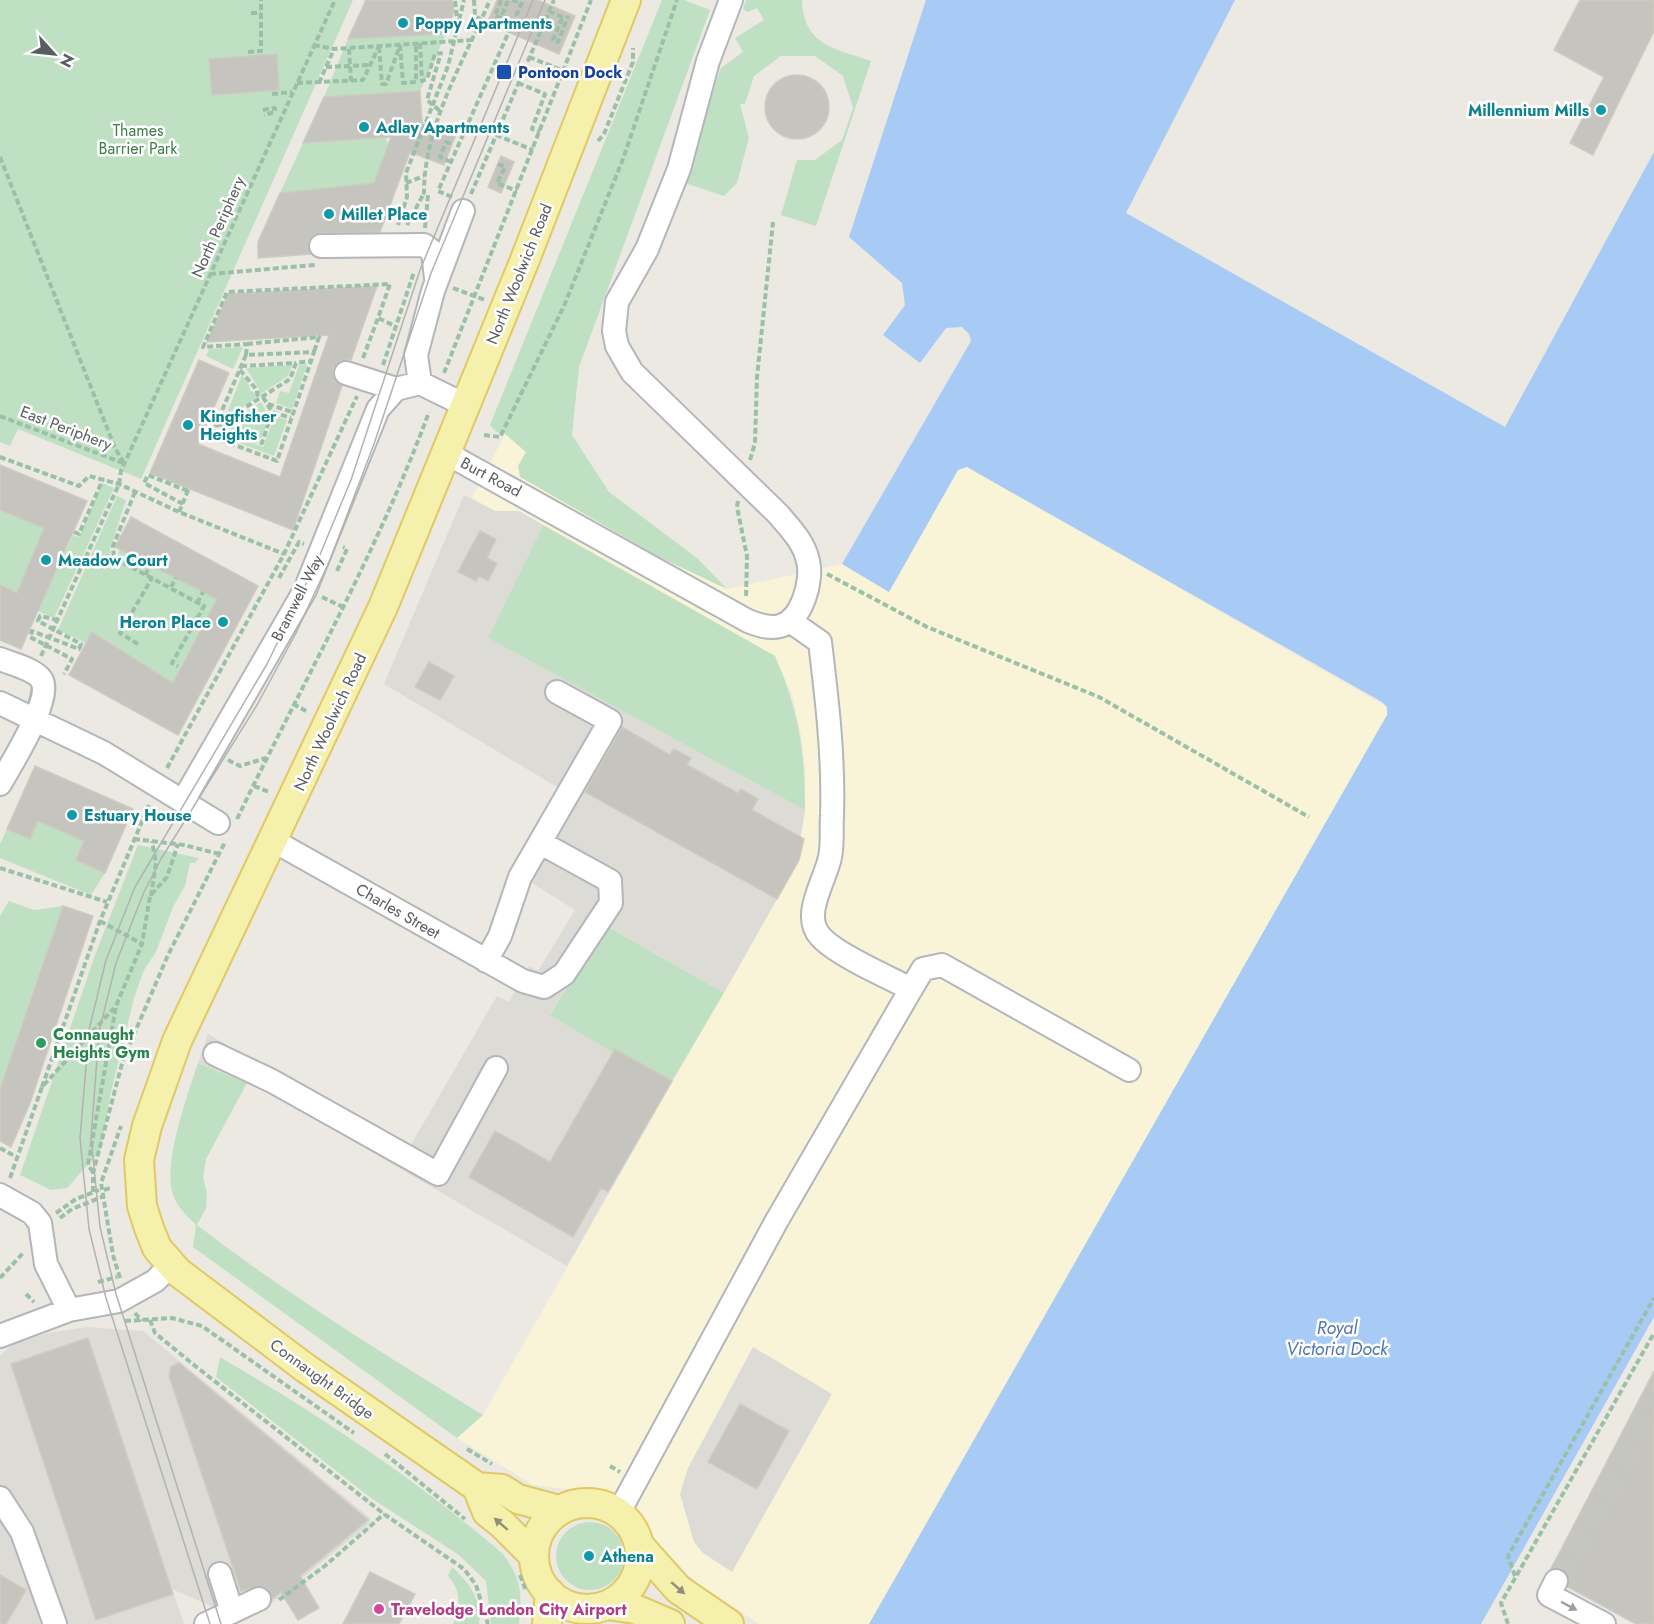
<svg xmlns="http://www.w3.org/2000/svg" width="1654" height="1624" viewBox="0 0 1654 1624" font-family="Jost,sans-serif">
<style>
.commercial{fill:#f9f4d7}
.industrial{fill:#dcdbd5}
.green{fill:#c0e0c3}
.water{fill:#a7cbf5}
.building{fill:#c6c4be;stroke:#cecbc0;stroke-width:1.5}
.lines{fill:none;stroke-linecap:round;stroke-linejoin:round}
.minor-tunnel{stroke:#c6c6c1;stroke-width:22;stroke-dasharray:22 11;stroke-linecap:butt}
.minor-casing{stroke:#b3b6ba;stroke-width:26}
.major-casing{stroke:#e0c964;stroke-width:32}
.path{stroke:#9ac0a8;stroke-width:4;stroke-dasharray:6 3;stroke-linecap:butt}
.minor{stroke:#fff;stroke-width:22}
.major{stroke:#f5f0ab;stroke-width:28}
.tram{stroke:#b1b2b2;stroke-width:1.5}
.oneway{fill:#90907a}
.oneway2{fill:#9b9da0}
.culture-dot{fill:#0f9aa8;stroke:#fff;stroke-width:2}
.transit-dot{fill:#1a4fb4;stroke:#fff;stroke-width:2}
.leisure-dot{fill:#2e9e5b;stroke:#fff;stroke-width:2}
.hotel-dot{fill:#d1479c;stroke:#fff;stroke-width:2}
.labels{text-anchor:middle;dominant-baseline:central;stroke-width:5;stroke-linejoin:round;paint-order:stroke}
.culture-label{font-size:16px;font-weight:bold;fill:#0d838f;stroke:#fff;text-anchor:start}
.transit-label{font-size:16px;font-weight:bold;fill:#164399;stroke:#fff;text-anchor:start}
.park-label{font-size:16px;fill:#3d7c46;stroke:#fff}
.street-label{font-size:16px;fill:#595c60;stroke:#fff}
.leisure-label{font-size:16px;font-weight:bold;fill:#27864d;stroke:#fff;text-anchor:start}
.hotel-label{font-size:16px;font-weight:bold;fill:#b23c85;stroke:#fff;text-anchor:start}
.water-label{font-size:18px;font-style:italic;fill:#4e76b4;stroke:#fff}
</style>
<rect width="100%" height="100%" fill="#ebe9e1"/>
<path class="commercial" d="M505,434l21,18 -8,14 141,91 68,32 115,-25 47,28 69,-122 9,-3 420,240v8l-518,909h-110l-61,-40 -37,-37 -26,-36 -40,-23 -30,1 -32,-4 -76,-47 26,-23 294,-516 21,-44 7,-45v-43l-4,-32 -9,-40 -17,-39 -256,-145h-24l-23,-13z"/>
<path class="industrial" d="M464,495l31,16h24l24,14 -55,113 317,172 -7,45 -7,19 -67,119 -118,-68 -56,89 119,72 -102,180 -274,-160 -32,-18 -63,-25 10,-29 200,116 89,-154 12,6 20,-36 9,5 37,-61 -46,-29 28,-94 -173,-103z
M86,1327l57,4 227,187v5l-98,80 -31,16 -69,-30 12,35h-184v-268l12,-11 36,-12z
M753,1347l79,47 -100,178 -29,-19 -9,-11 -14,-48 8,-26z"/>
<path class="green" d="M0,0h353l-212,479 -123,-50 -8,17 -10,-4z
M662,0h22l26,10 -131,357 -7,68 37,57 88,66 30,31 -68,-32 -139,-80 -2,-11 8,-14 -21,-18 -9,-2 -6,-7z
M746,0h56c2,46 32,48 69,61l-55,165 -35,-11 16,-55h18l27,-20 11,-32 -10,-32 -28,-20h-34l-27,20 -9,28h-5l9,34 -12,45 -13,13 -45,-15 42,-113 22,-16 -8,-14 29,-18 -7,-12 -9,4 -5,-3z
M446,34l-26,57 -96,6 24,-58z
M386,138l2,7 -14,38 -94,10 23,-50z
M243,347l-10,22 -27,-13 3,-7z
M307,364l-15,45 -16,-6 4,-12 9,2 10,-28z
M292,365l-4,11 -29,19v-6l-13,-21z
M242,375l7,10 1,6 6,2 -1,6 -30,19z
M261,402l8,14 -7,21 -6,4 -28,-12 -2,-4z
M275,416l12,4 -13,36 -51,-19 1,-4 39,14z
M102,483l12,5 -60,130 -16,-7 35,-76 6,2z
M117,496l9,4 -16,49 1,12 4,2 5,-14 97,50 -44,84 -81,-51 -6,11 -28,-13z
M0,510l44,18 -27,65 -17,-8z
M543,525l232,131c24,56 30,94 30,154l-317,-172z
M38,821l46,20 -8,19 29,13 -14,22 -91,-37v-14l7,-15 23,10z
M138,845l61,13 -4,5h-5l-5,23 -12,21 -17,45 -12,18 -10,28 -23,94 -11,59 -33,37 -16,2 -31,-15 75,-220z
M9,901l25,9 29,-4 -63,181v-171z
M605,925l119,68 -55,93 -119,-71z
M198,1063l49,20 -41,76 -3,19 4,15 -1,15 -9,17c91,70 188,130 286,190l-26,23 -264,-191 3,-22c-10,-10 -21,-20 -24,-34 -8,-31 16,-98 26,-128z
M220,1357c99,58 196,122 283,197 19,26 19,39 16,70h-28l-5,-43 -27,-26 -88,-57 -155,-121z
M556 1556a34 34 0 1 1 68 0a34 34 0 1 1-68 0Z
M452,1567c17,15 30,33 27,57h-26c8,-16 8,-35 -5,-48z"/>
<path class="water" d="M926,0h309l-109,213 379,214 149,-275v1165l-173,307h-612l518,-909v-8l-5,-5 -415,-235 -9,3 -69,122 -47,-28 129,-223 -2,-7 -7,-7 -16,1 -26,35 -37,-28 22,-30 -3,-22 -53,-46z"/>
<path class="building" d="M366,0h86l2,11 -8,23 -98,5z
M497,0h41l37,16 -16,38 -72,-31z
M1580,0h74v31l-61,124 -23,-12 34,-66 -50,-27z
M277,54l2,36 -67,5 -3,-36z
M765 107a32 32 0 1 1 64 0a32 32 0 1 1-64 0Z
M420,91l2,32 33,14 -11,28 -34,-13 -30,80 -60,1 -11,7 -1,7 3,7 -53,4v-16l22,-49 94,-10 17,-46 -88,6 21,-46z
M501,156l13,6 -13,31 -13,-6z
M377,286l-26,74h-8l-10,8v8l9,10 -49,144 -143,-57 49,-113 30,13 -31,71 82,33 49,-142 -122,7 21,-48z
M0,465l87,36 -66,148 -21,-9v-55l17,8 27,-65 -44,-18z
M131,517l127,69 -80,149 -109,-60 23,-43 81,51 44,-84 -102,-52z
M480,531l16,8 -9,19 10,5 -9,18 -9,-5 -3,5 -18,-9z
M429,662l25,14 -14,24 -25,-13z
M622,727l48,28 4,-6 17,9 -4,7 51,28 3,-4 17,10 -6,11 52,29 -5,21 -22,39 -192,-107z
M35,766l98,43 -28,64 -29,-13 8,-19 -46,-20 -8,18 -23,-10z
M63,906l30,10 -63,187 -19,44 -11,-6v-52z
M615,1049l57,32 -64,111 -7,-4 -28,49 -104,-60 26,-46 55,31z
M88,1338l85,256 -77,26 -85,-256z
M179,1363l189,157 -68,56 19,32 -21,12 -17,-28 -9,7 -5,-11 -6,-2 -20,5 -72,-215 2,-9z
M1654,1371v253h-18l-68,-37 -1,-14 -6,-4h-10z
M740,1404l49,27 -32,58 -49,-27z
M370,1572l45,22 -16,30h-56z
M0,1575l26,15 -20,34h-6z"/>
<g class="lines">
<path class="minor-tunnel" d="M1556,1581l51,-89 47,-95"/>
<defs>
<path id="minor" d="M321,246l103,-1 9,7 3,26
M346,373l50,16 24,-6 45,22
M420,383l-4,-28 17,-64 30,-80
M446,453l302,168c10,4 21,8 32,5 22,-6 33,-45 28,-65 -4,-19 -18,-33 -30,-47l-146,-142 -15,-26 -3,-15 3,-29 30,-53 32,-80 29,-108 23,-61
M0,659c12,5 34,10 41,20 13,18 -31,87 -41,105
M0,703l104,50 114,70
M183,801l122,-211 73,-181 18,-20
M274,841l249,140 21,6 20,-13 47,-71 -1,-22 -69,-38
M486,961l14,-25 20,-59 90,-156 -53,-29
M911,989l12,-20 19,-4 187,105
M215,1054l57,27 166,93 58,-106
M0,1195l32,18 8,10 6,41 23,46
M0,1336l69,-26 50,-9 36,-20 16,-16
M0,1498l22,34 33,92
M619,1512l157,-290 135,-233c-23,-12 -76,-35 -91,-53 -19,-21 6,-57 10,-79 3,-13 1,-28 2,-41 2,-58 -5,-116 -12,-174l-30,-21
M220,1574l12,38
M1556,1581l-7,14 55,29
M206,1624l53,-25"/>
<path id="major" d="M477,1487l10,25 15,12 32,32
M534 1556a53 53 0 1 1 106 0a53 53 0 1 1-106 0Z
M559,1510l-41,-11 -16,-10 -25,-2 -173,-120 -126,-95 -21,-24 -8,-20 -7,-22 -3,-46 8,-34 30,-85 206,-434 141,-345 102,-262
M639,1545l39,44 51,35
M608,1605l27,4 35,15
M547,1624l3,-31"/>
</defs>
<use href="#minor" class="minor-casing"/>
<use href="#major" class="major-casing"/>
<path class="path" d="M474,0l1,16 7,4
M501,0l-6,16 6,2 7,-18
M512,0l9,3
M455,1l2,18
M549,11l15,7
M251,13h10
M562,18l-9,22 5,2 10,-26
M420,43l2,38 5,-2 8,-25 6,-1 -14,47 14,12
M314,45l20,4 138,-9
M400,45l3,38 13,-1v-38
M379,47l3,37h4l13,-36
M349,49l2,32
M248,52l13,-1v-51
M529,57l35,14
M326,67l44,-2
M297,83l66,-3 16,-34
M319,83l15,-34
M518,83l27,11 -13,35 8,3
M272,94l20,-2
M263,110l12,-2v4l-11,3
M496,135l37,15
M598,141l6,-7 29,-72v-14
M0,157l115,291 9,15
M451,162l-11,-5 6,-15 7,2
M498,164l7,3 -8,16 20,8
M406,183l18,-7
M471,194l83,-194
M452,197l-14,-6 85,-191
M398,225l9,-28 -1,-24 42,-107 16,-66
M407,225l17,-32
M425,228l3,-33 -4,-2c0,-68 40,-132 66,-193
M210,274l105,-9
M453,288l32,12
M247,344l72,-7 -5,15
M246,355l-35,81 66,25 37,-109 -68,3 1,-11 -44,3 24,-55 163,-8 -12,34 17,8
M363,358l15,-40
M383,365l31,-93
M241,366l55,-3
M240,370l17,20 1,10
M444,373l147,-373
M263,397l9,15 19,6
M268,404l24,8
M0,416l123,47
M220,424l7,8 35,11 10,-31
M216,426l74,-47 6,-16 15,-2
M484,435l16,2 64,-131 59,-147 54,-159
M0,457l79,29 10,-10 30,8 60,28 105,42
M750,460l5,-17 2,-66 16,-155
M135,492l-22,54 1,12 90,48 -32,57 6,3
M738,501l-1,6 10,49 -1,42
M183,504l-39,-21 4,-8 40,16
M179,512l10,-24
M74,532l5,2 24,-55
M337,571l10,-22 -4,-2
M827,574l100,53 172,70 210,120
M145,575l6,-11
M279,578l20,-36 5,2
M171,587l5,-9
M322,597l21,10
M197,603l6,-11
M58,620l-18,-4 -2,5 43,23 -2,5 -47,-18 -2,6 42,22 -8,15
M138,644l-18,-11 32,-55
M41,656l78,-172 2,-13 214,-471
M293,704l15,8
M228,760l12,6 26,-8
M167,768l117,-214 73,-158
M254,786l15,6
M237,819c65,-135 140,-266 192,-407
M134,839l50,6 35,9
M0,868l107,34
M151,896l5,-33 -4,-22
M100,921l42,23
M42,1087l58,-166 49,-116
M0,1148l18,10
M93,1172l-5,-7 28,-159 26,-62 8,-48 17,-19 11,-33
M10,1178l32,-91 72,-79
M104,1190l6,-2
M93,1192v-19l30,-113 45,-105 57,-113
M56,1213l20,-14 23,-9
M60,1218l12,-9 30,-12
M0,1278l24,-26
M120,1278l-7,-23 -12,-72 20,-57
M98,1282l19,-5
M26,1294l8,8
M135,1313l7,8
M150,1320l5,13 39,32 190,149 80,55 12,16 12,39
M125,1321l47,-3 30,8 152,107
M467,1449l25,15
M385,1454l80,65
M610,1466l10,6
M520,1575l6,16
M1515,1576l-7,-20 146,-258
M279,1600l47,-35 58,-51
M1508,1624l-7,-21 153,-270"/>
<use href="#minor" class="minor"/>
<use href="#major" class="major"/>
<path class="tram" d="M210,1624l-104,-326 -17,-69 -9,-91 9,-108 17,-70 29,-73 132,-223 52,-107 32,-77 69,-210 113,-270
M221,1624l-105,-330 -16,-67 -9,-89 8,-106 17,-69 28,-71 17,-33 96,-154 39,-72 34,-73 44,-116 57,-171 114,-273"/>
</g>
<defs><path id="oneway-solid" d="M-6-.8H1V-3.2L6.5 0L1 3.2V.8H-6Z" transform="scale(1.5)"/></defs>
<g class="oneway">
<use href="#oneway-solid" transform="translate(501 1524) rotate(-139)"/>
<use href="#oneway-solid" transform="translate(678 1588) rotate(41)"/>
</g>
<use class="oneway2" href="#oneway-solid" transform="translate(1569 1606) rotate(28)"/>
<g class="culture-dot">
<circle cx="403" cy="23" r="6"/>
<circle cx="1601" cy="110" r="6"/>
<circle cx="364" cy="127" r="6"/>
<circle cx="329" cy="214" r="6"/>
<circle cx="188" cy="425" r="6"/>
<circle cx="46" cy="560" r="6"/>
<circle cx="223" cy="622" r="6"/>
<circle cx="72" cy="815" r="6"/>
<circle cx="589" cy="1556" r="6"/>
</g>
<rect class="transit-dot" x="496" y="64" width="16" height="16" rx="3"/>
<circle class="leisure-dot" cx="41" cy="1043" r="6"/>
<circle class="hotel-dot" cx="379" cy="1609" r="6"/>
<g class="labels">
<g class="culture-label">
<text x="415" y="23">Poppy Apartments</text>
<text x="1589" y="110" text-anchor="end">Millennium Mills</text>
<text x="376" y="127">Adlay Apartments</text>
<text x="341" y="214">Millet Place</text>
<text x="200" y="416">Kingfisher<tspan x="200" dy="18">Heights</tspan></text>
<text x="58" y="560">Meadow Court</text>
<text x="211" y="622" text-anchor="end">Heron Place</text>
<text x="84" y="815">Estuary House</text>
<text x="601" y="1556">Athena</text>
</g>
<g class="transit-label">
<text x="518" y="72">Pontoon Dock</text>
</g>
<g class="park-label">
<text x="138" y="130">Thames<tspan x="138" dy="18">Barrier Park</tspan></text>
</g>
<g class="street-label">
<text transform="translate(218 227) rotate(-66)">North Periphery</text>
<text transform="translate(519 274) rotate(-68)">North Woolwich Road</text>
<text transform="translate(66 428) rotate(21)">East Periphery</text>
<text transform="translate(491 477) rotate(28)">Burt Road</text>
<text transform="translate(297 598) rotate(-63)">Bramwell Way</text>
<text transform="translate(330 722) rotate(-65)">North Woolwich Road</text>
<text transform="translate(398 911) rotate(30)">Charles Street</text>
<text transform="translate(322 1379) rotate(36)">Connaught Bridge</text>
</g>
<g class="leisure-label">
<text x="53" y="1034">Connaught<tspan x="53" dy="18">Heights Gym</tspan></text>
</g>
<g class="hotel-label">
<text x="391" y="1609">Travelodge London City Airport</text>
</g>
<g class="water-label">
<text x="1337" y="1328">Royal<tspan x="1337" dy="21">Victoria Dock</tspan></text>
</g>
</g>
<g transform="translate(54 54) rotate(117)" stroke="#ffffff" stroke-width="4.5" paint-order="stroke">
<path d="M0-4.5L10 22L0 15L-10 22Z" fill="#595c60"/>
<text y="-9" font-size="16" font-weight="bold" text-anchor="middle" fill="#595c60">N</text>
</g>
</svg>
